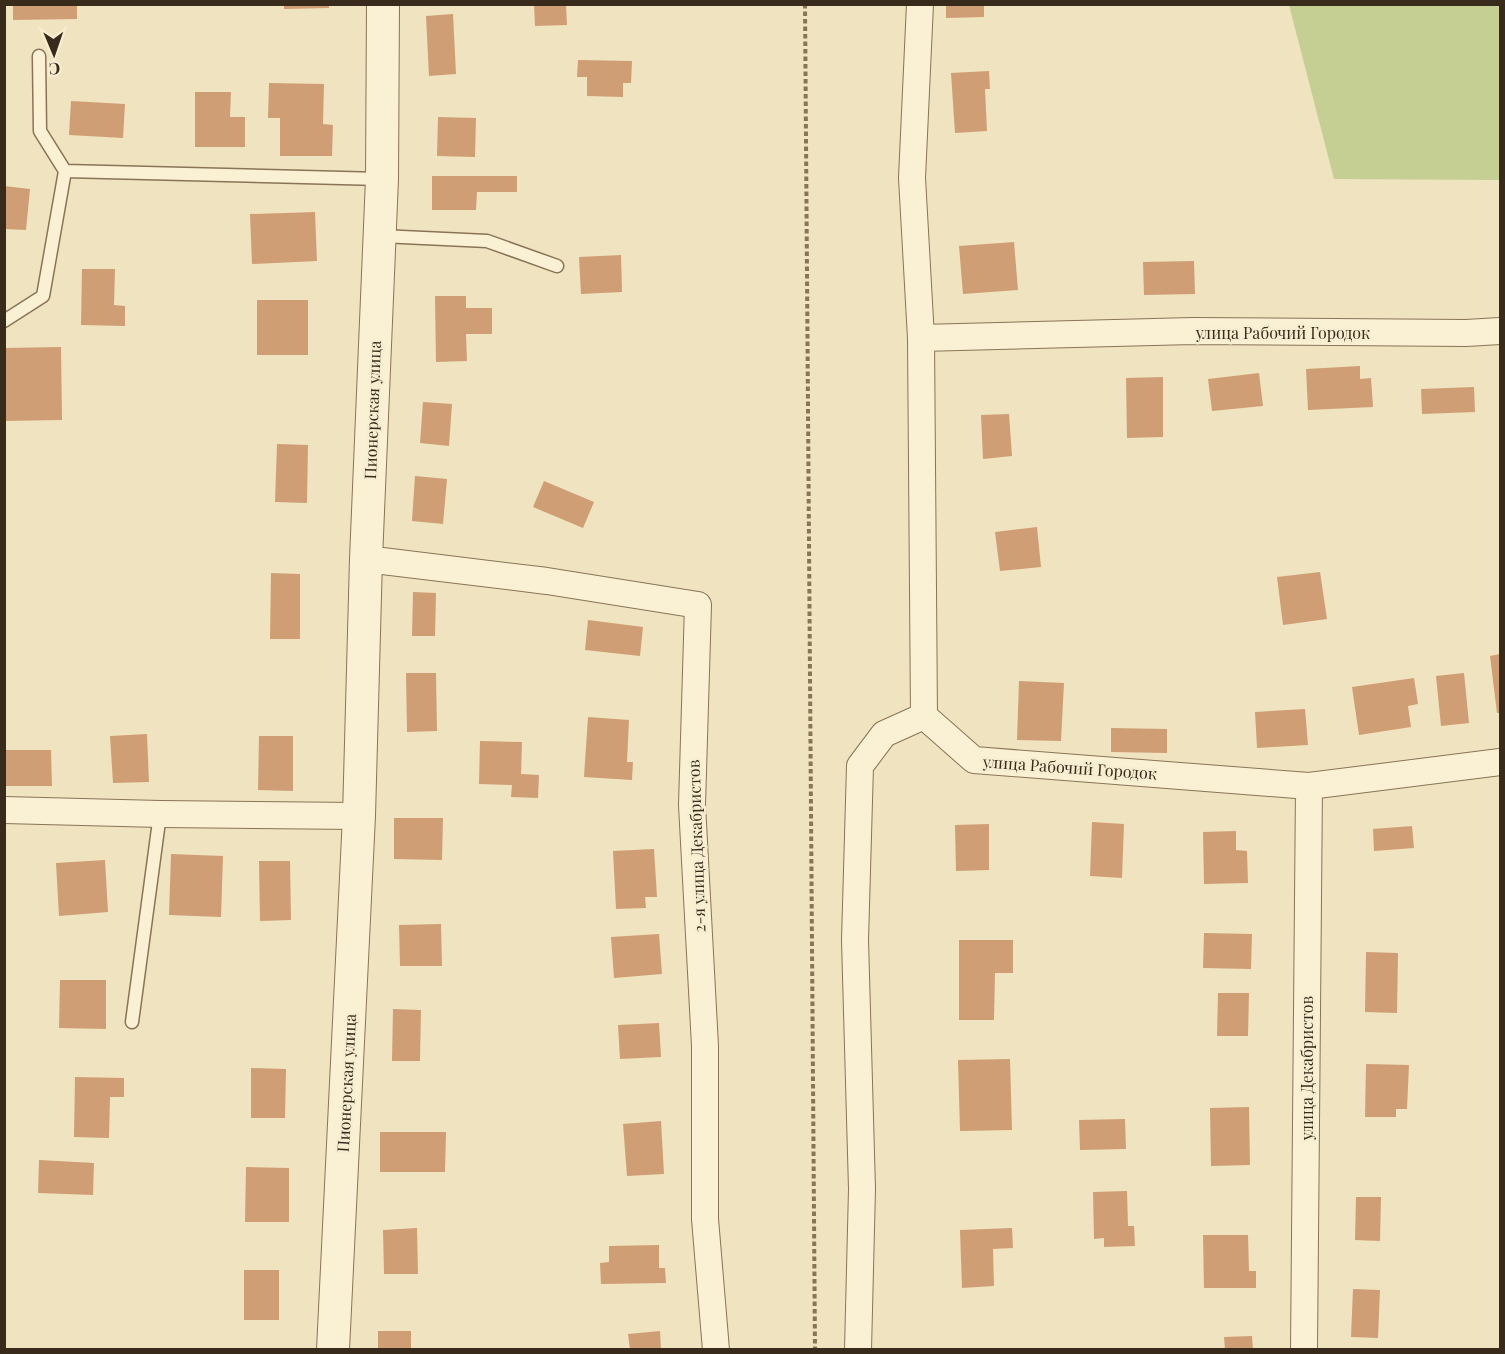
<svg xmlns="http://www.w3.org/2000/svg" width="1505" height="1354" viewBox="0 0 1505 1354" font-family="'Playfair Display',serif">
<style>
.green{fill:#c5ce93}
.building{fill:#cf9e74}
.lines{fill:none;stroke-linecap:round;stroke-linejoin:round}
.service-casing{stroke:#897457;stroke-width:15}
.minor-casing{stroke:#897457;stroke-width:28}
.tertiary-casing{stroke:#897457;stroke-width:34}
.path{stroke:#897457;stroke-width:4;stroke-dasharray:4.5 3;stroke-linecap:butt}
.service{stroke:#faf0d3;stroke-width:12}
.minor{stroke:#faf0d3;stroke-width:26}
.tertiary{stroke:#faf0d3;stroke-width:32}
.labels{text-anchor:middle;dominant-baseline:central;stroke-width:5;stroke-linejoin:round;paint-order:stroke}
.street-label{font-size:16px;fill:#382b1c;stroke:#f7edd0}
</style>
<rect width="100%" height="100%" fill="#f0e3c0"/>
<path class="green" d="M1289,5h211v175l-166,-1z"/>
<path class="building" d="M13,4h64v15l-64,1z
M284,4h45v4l-45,1z
M534,4h32l1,21 -32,1z
M946,4h38v13l-38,1z
M453,14l3,60 -27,2 -3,-60z
M578,60l54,1 -1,22h-8v14l-36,-1v-19h-10z
M989,71l1,18h-5l2,42 -32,2 -4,-60z
M269,83l55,1 -1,40 10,1 -1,31h-52v-38h-12z
M195,92h36l-1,25h15v30h-50z
M71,101l54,3 -2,34 -54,-3z
M438,117l38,1 -1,39 -38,-1z
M432,176h85v16h-40l-1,18h-44z
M4,186l26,3 -4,41 -22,-1z
M315,212l2,49 -65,3 -2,-50z
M1014,242l4,48 -55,4 -4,-48z
M621,255l1,37 -41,2 -2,-37z
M1194,261l1,33 -51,1 -1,-33z
M82,269h33l-1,36 11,1v20l-44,-1z
M435,296h31v12h26v26h-26l1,27 -31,1z
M257,300h51v55h-51z
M61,347l1,73 -58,1v-73z
M1360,366v13l11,-1 2,29 -65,3 -2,-41z
M1259,373l4,33 -51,5 -4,-32z
M1163,377v60l-36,1 -1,-60z
M1474,387l1,25 -53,2 -1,-25z
M423,402l29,2 -3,42 -29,-3z
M1009,414l3,42 -29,3 -2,-44z
M277,444l31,1 -1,58 -32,-1z
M415,476l32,3 -4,45 -31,-3z
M544,481l50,21 -11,26 -50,-21z
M1037,527l4,40 -41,4 -5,-39z
M1320,572l7,47 -44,6 -6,-48z
M271,573l29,1v65h-30z
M413,592l23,1 -1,43h-23z
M588,620l55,7 -3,29 -55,-6z
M1500,654v59h-3l-7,-57z
M406,673h30l1,58 -30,1z
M1464,673l5,50 -28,3 -5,-50z
M1414,678l4,26 -10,2 3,21 -52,8 -7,-48z
M1019,681l45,2 -3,58 -44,-1z
M1305,709l3,36 -51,3 -2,-36z
M588,717l41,3 -2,42h6l-1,18 -48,-3z
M1111,728l56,1v24l-56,-1z
M147,734l2,48 -36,1 -3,-47z
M259,736h34v55l-35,-1z
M480,741l42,1 -1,32 18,1 -1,23 -27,-1 1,-12 -33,-1z
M4,750h47l1,36h-48z
M394,818h49l-1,42 -48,-1z
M1092,822l32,2 -2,54 -32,-2z
M989,824v46l-33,1 -1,-46z
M1412,826l2,22 -40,3 -1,-22z
M1236,831v19l11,1 1,32 -44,1 -1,-52z
M654,849l3,48h-12l1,11 -30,1 -3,-58z
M171,854l52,2 -2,61 -52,-2z
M105,860l3,52 -49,4 -3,-53z
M259,861h31l1,59 -31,1z
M441,924l1,42h-42l-1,-41z
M1204,933l48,1 -1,35 -48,-1z
M659,934l3,40 -48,4 -3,-41z
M959,940h54v33h-18l-1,47h-35z
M1366,952l32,1 -1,60 -32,-1z
M60,980h46v49l-47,-1z
M1218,993h31l-1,43h-31z
M393,1009l28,1 -1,51h-28z
M659,1023l2,34 -41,2 -2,-34z
M1010,1059l2,71 -52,1 -2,-71z
M1366,1064l43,1 -2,44h-11v8h-31z
M251,1068l35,1 -1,49h-34z
M75,1077l49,1v19h-14l-1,41 -35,-1z
M1249,1107l1,58 -39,1 -1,-58z
M1125,1119l1,30 -46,1 -1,-30z
M661,1121l3,53 -37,2 -4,-52z
M380,1132h66l-1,40h-65z
M39,1160l55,3 -1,32 -55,-2z
M246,1167l43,1v54h-44z
M1127,1191l1,35h6l1,20 -31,1v-9l-10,1 -1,-47z
M1356,1197h25l-1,44 -25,-1z
M417,1228l1,46h-34l-1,-44z
M1012,1228l1,20 -20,1 1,37 -32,2 -2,-58z
M1203,1235h45l1,36h7v17h-52z
M659,1245v23h6l1,15 -65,1 -1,-21 9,-1v-16z
M244,1270h35v50h-35z
M1353,1289l27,1 -2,48 -27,-1z
M378,1331h33v19h-33z
M660,1331l1,19h-31l-2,-16z
M1252,1336l1,14h-28l-1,-13z"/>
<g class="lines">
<defs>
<path id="service" d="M39,56l1,75 25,40 316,8
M381,236l106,5 70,25
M4,321l39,-25 22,-125
M132,1022l28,-208"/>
<path id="minor" d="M920,4l-8,174 9,160 3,378 50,44 335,26 191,-24
M921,338l272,-7 273,2 34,-2
M366,559l181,22 151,24 -6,200 13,241v173l11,131
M4,810l156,4 199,2
M858,1350l4,-161 -7,-249 5,-174 24,-32 40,-18
M1304,1350l5,-564"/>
<path id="tertiary" d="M333,1350l26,-534 7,-257 16,-380 1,-175"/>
</defs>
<use href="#service" class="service-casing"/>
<use href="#minor" class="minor-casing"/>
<use href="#tertiary" class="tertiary-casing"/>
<path class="path" d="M805,4l10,1346"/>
<use href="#service" class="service"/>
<use href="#minor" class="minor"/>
<use href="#tertiary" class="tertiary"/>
</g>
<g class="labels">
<g class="street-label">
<text x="1283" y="332">улица Рабочий Городок</text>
<text transform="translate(372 410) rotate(-88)">Пионерская улица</text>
<text transform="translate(1070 767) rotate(4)">улица Рабочий Городок</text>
<text transform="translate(696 846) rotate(-92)">2-я улица Декабристов</text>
<text transform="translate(1306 1068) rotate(-90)">улица Декабристов</text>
<text transform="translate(346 1083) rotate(-87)">Пионерская улица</text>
</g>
</g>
<rect width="1505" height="1354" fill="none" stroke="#382b1c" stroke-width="12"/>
<g transform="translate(54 54) rotate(178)" stroke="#f7edd0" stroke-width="4.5" paint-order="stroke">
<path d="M0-4.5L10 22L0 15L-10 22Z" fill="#382b1c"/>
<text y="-9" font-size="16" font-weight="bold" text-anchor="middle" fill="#382b1c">С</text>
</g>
</svg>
